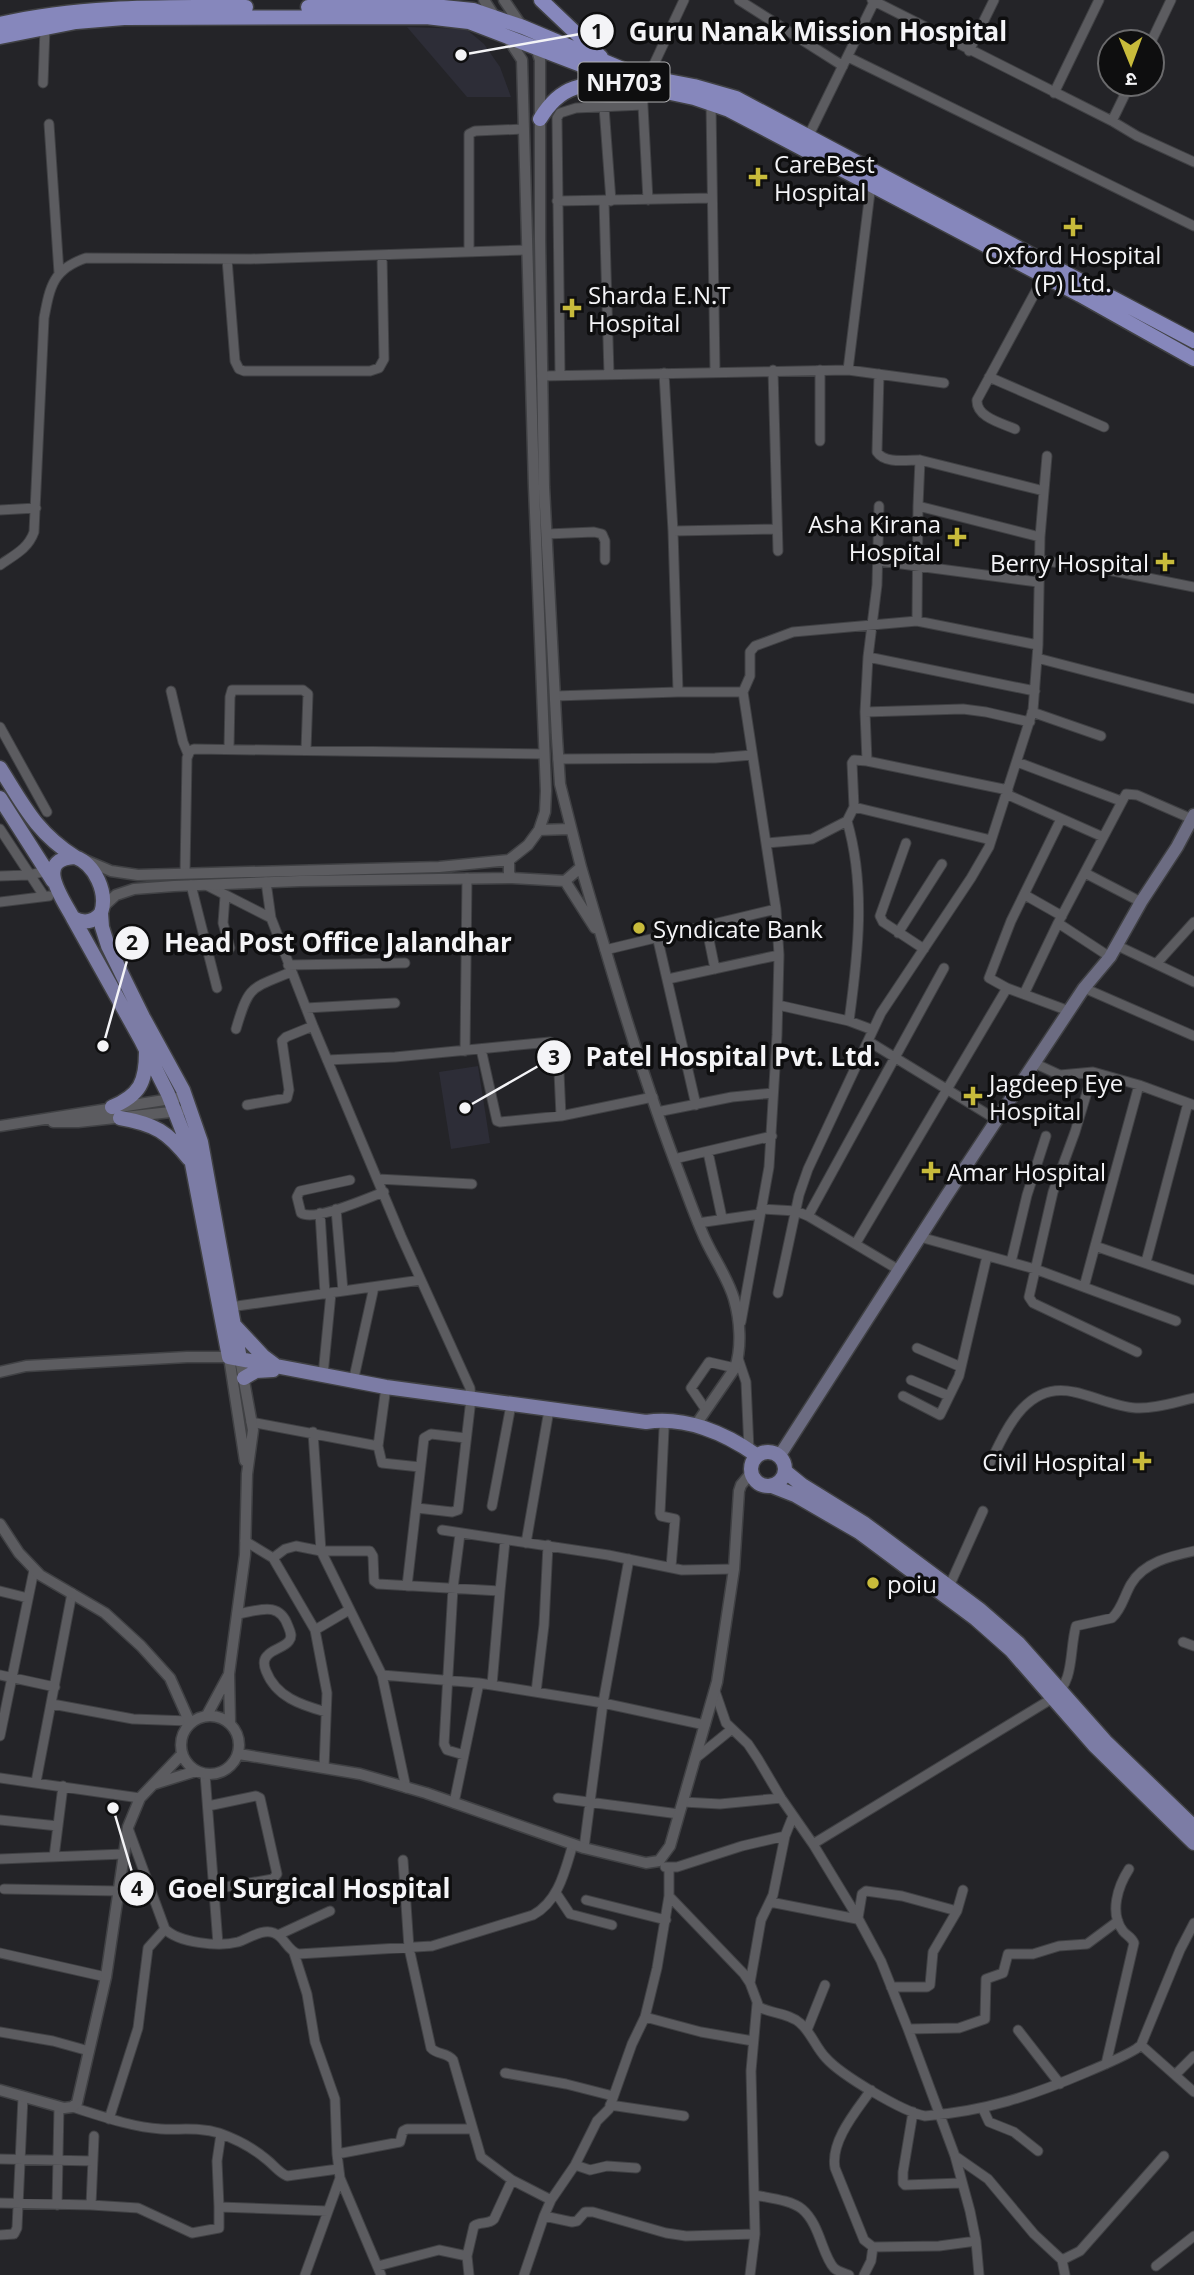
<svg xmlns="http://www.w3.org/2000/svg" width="1194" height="2275" viewBox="0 0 1194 2275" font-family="'Open Sans','Noto Sans Devanagari',sans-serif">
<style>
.built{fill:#2d2d37}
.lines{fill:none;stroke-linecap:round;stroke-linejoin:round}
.minor-casing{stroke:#404144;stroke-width:11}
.tertiary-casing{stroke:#404144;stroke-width:13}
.secondary-casing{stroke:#404144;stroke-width:15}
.primary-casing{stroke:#404144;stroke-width:17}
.trunk-casing{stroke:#404144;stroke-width:17}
.minor{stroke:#5c5c60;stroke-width:9}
.tertiary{stroke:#5c5c60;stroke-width:10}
.secondary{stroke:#6c6c82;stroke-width:12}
.primary{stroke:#7c7ca5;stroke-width:14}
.trunk{stroke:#8687bc;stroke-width:14}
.poi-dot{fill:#c8bb3b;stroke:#0e0e0f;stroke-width:2.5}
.labels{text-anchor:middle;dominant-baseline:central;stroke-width:7;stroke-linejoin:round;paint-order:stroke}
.shield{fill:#0e0e0f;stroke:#afafb1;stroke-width:2}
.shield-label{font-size:23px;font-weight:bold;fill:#f4f4f7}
.poi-label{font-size:24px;fill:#f4f4f7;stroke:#0e0e0f;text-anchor:start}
.leader{fill:none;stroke:#f4f4f7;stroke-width:2.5}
.callout-dot{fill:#f4f4f7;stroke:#0e0e0f;stroke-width:2.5}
.mark-label{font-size:21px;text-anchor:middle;font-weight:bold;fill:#111}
.callout-label{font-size:26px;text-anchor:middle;font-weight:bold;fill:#f4f4f7;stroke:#0e0e0f;stroke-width:7;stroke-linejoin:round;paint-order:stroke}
</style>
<rect width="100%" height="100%" fill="#242428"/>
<path class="built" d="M407,27l59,2 18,15 16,23 11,30h-44z
M478,1066l12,77 -39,6 -12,-77z"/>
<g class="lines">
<defs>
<path id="minor" d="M739,0l104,66
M872,0l240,121 25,15 57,26
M1151,42l20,-42
M969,51l25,-51
M848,57l346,169
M648,77l36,-77
M43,83l2,-55
M642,87l6,113
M1054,93l45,-93
M711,104l4,267
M604,107l7,94
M1112,121l18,-37
M49,124l10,149
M808,137l67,-137
M557,201l155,-3
M604,201l5,173
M469,252v-118l6,-3 49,-2
M227,259l8,102 4,8 5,2h126l9,-3 5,-9 -2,-104
M773,370l5,181
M848,370l23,-186
M664,373l9,158 5,161
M879,374l-2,78c8,12 29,8 43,8l-2,46 122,31
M560,375l-3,-257 3,-5 16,-5 67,-3
M542,376l306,-6 96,13
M989,377l115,50
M1015,429c-14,-6 -39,-12 -38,-29l67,-124
M820,441v-71
M920,460l124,31
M0,510l36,-2
M673,531l104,-2
M547,534l47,-2 8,2 3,7v19
M1038,560l60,8 96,19
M879,561l159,21
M0,565c14,-10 28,-16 34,-33l10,-214c6,-32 9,-49 42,-60l165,1 276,-9
M917,621l1,-115
M868,657l167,34
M1037,658l157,41
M171,691l12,51 5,12
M555,696l123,-4h65
M865,712l98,-3 23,3 44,10
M1032,712l69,24
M0,727l47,85
M229,748l1,-51 2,-7h71l5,4 -2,56
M558,759l157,-1 37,-3
M867,761l-2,-49 3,-55 9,-72 2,-79
M1017,762l104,39
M1006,794l97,43
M854,807l137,33
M1061,819l-50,102 -22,57 18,10 62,23
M847,821l7,-14 -2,-44 2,-3 13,1 141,29
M0,829l44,67
M767,843l45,-4 35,-18c19,65 11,134 2,200
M906,843l-26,73 3,6 41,27
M185,873l2,-115 3,-7 4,-2 350,5
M1085,873l56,29
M0,876l29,-1 18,-4
M266,882l5,36 42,108 88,210 69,152 1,11 -13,111 -6,2 -35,-4
M191,885l26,103
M206,885l65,33
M1025,895l37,21
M225,896l-2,27 7,25
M0,902l49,-6
M1058,923l52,34
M706,925l9,44
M898,933l44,-69
M657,936l39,169
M1116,945l78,37
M605,950l171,-41
M1157,963l37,-41
M288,965l117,-2
M668,979l111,-24
M1084,988l110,48
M1024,994l34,-71 68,-129 11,1 55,24
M778,1005l71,16 24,9
M306,1008l89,-5
M236,1029c13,-44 14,-40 55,-57
M868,1041l129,79
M481,1049l16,72 3,1 61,-6 92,-19
M465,1051l2,-173
M327,1060l68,-3 155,-15 4,2 4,6 3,66
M1034,1063l26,12 33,-3 46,13 55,20
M1093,1072l-18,60 -22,60 -24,105 4,6 104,49
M1139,1085l-44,161 99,34
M247,1105l40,-7 2,-8 -7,-49 4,-4 27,-11
M657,1112l75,-15 41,-4
M708,1152l14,66
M674,1159l98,-23
M378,1179l94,5
M350,1180l-50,11 -3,6 4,16c14,9 66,-15 83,-21
M336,1209l7,82
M761,1209l35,2 12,5 91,54
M320,1213l5,81
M808,1216l136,-248
M698,1223l62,-9
M920,1237l115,32 141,52
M856,1243l151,-255
M1011,1262l16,-67 19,-59
M1146,1262l42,-159
M1084,1287l11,-41
M778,1293l21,-98 9,-26 73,-156 90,-135 18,-31 44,-137 5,-65 2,-108 7,-81
M230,1307l191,-27
M741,1322l28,-155 8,-132 2,-80 -3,-46 -33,-217 7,-16v-24l5,-6 38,-14 124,-11 121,24
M917,1348l44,19
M738,1358l8,24 3,68
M323,1375l8,-82
M911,1380l38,16
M353,1382l21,-95
M903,1396l37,19 19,-39 28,-120
M706,1410l-15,-22 18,-26 26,6
M251,1422l127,24 8,-59
M664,1429l-4,84 1,3 14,3 -4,48
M313,1432l8,119 61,124 24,113
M378,1446l4,17 38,4
M989,1465c17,-35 37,-84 85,-73 20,4 41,15 62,16 19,1 39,-6 58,-10
M492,1506l19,-101
M442,1530l166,25 74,15 52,-1
M460,1534l-7,54 -9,156 3,6 17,5
M245,1541l28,17 12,-9 11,-3 25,5h49l3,5 1,25 4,3 122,7 -8,94
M526,1543l23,-133
M273,1558l42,72 34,-20
M407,1586l17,-148 7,-4 35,4
M948,1589l35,-78
M0,1591l28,7
M500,1591l5,-50
M237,1614c21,-3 42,-14 51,12 2,5 5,10 1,15 -5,7 -17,8 -22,15 -4,4 -3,10 -1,15 10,26 35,34 60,41
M315,1630l12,63 -3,75
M1183,1642l11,4
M0,1675l55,12
M382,1675l97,8 124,20 102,22
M715,1691l11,32 22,21 10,15 23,39 32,46 45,74 23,43 27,68 47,127 15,55 6,30 3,34
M536,1692l8,-67 4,-80
M52,1704l81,15 56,2
M0,1736l34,-166
M696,1758l36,-29
M205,1774l13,170
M0,1778l140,20
M36,1782l36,-189
M558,1798l121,16
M683,1802l37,2 61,-6
M454,1803l25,-120
M208,1806l48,-10 4,2 17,76 -4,5 -59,10
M0,1820l58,6
M128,1828l37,101c14,14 54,18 73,13 10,-3 25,-14 36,-9 10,3 13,17 24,21l134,-8 101,-31c26,-14 32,-45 40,-71
M813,1844l240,-146c22,-17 16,-47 23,-72l36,-8c10,-9 12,-22 19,-34 13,-22 40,-28 63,-33
M584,1848l19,-145 26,-144
M54,1857l9,-71
M0,1859l124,-5
M403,1860l6,88 22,100c6,7 16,4 22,12l28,97 31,23 39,20
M665,1867h12l65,-21 43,-10
M669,1868v28l75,78 6,9 9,24c13,7 30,6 41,16 11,9 16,25 26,35 15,17 77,54 99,58 61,-5 106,-20 162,-44 17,-7 34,-14 49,-23l5,-4 39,-95 14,-27
M4,1889l115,2
M556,1893l14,21 42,11
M586,1900l80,20
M770,1902l87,17 1,-1 4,-24 4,-3 36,5 55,15
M278,1935l52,-24
M0,1953l106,24
M294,1953l13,41 8,48 20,57 2,55
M750,1983l11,-63 12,-25 12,-59 8,-20
M891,1987h36l3,-2 3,-33 24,-41 6,-21
M645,2017l56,15 52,9
M908,2029l51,-1 26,-9 1,-40 17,-6 5,-19h25l26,-8 28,-2 31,-23
M807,2030l18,-45
M1018,2030l42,54
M0,2032l53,9 36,10
M1141,2045l53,47
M1106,2064l28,-121c-3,-7 -7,-7 -11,-12 -14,-18 -5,-45 6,-62
M505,2073l61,11 47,12
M1175,2075l19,-19
M871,2090c-14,20 -41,51 -36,78l29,72 9,7 66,-1 37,-5
M610,2105l74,11
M72,2107c29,9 59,20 89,22 20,1 39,-2 58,4 17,6 34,15 47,26 8,6 12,13 21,17l51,-7
M983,2109l6,13 25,10 24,19
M913,2112l-10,60v11l2,2 56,-2
M109,2119l29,-91 10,-80 17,-19
M955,2156l33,23 46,55 28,26 18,-9 84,-95
M0,2159l93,2
M575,2165l15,5 17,-4 29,2
M755,2195c14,3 36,5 47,14 18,15 20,46 32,59 4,4 10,5 15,7
M0,2203l91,2 3,-69
M57,2205l2,-98
M91,2205l47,3 54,25 27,-5v-21l109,4
M219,2207l-2,-46 4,-27
M544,2216l7,-16 24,-35 22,-44 12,-12 23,-65 13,-27 12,-49 12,-72
M0,2235l14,-1 3,-6 6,-131
M1062,2260l3,15
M378,2266l61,-16 28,6
M1156,2266l38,-30
M305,2275l35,-97
M381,2275l-41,-97 -3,-24 63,-12 3,-11 4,-2h65
M469,2275l-2,-19 7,-30c6,-5 14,-1 20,-7l18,-39
M524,2275l20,-59 28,6 5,-1 8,-9h8l73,21 20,3 69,-2
M750,2275l5,-41 -4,-163 6,-67
M864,2275l7,-14 2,-14"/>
<path id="tertiary" d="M484,0l13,20
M504,0l19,28
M507,37l15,23 12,427 12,304 -1,21 -6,18
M535,44l5,16v180l4,247 13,251 3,46 21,83 -16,14 -53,-3 -3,-5v-13l19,-15 11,-15 31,-1
M85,860l26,11 27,4 301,-8 70,-7
M581,867c29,99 58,199 94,295 9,23 17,47 27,70 9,23 25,43 32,67 6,21 8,48 1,69l-40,58
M565,881l30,47
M104,906l12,-11 18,-6 40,-3 126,-5 212,-3
M53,1122h25l102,-11
M0,1126l177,-28
M0,1372l26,-6 161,-9h42l16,104
M0,1524l19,29 21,22 65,38 36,33 29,32 20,45
M207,1715l21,-39
M181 1745a29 29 0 1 1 58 0a29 29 0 1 1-58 0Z
M230,1723l-1,-49 16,-119 2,-81 6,-44 -13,-71
M239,1754l121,20 66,19 158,55 62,15 13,-2 11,-15 47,-164 17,-113 5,-78 2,-6 10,-12
M154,1784l42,-13
M0,2090l64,18 8,-1 5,-4 29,-126 22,-150 12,-29 42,-44"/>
<path id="secondary" d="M780,1455l167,-260 137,-207 26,-31 31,-55 36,-55 17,-32"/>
<path id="primary" d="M0,768c24,38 36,64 75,89
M0,798l53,83
M75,857c20,7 33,36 26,56 -7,9 -17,11 -28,5 -10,-19 -40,-59 2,-61z
M101,913l1,14 6,19 35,71 40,73 18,52 39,217
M73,918l68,122 27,54 21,54 40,209 157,30 260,35c39,-6 79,11 110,33
M112,1107c28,-12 34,-25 34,-55
M120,1118c35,6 48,14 69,41
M235,1326l28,30 12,9
M244,1378l12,-7 17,-1
M751 1469a17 17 0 1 1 34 0a17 17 0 1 1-34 0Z
M786,1472l16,13 63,39 114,85 39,34 87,98 89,86
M772,1486l23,9 64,37 117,87 35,31 83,95 100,98"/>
<path id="trunk" d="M541,0l60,57
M308,7l116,-2 49,5 50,17 114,48 57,11 42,12 458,243
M0,24c81,-19 163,-17 246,-17
M0,37l76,-15 48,-4 302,-1 43,5 164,63 61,13 35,12 351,185 114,64
M540,119c21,-35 43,-36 81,-34"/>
</defs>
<use href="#minor" class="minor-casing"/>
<use href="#tertiary" class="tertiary-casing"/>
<use href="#secondary" class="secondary-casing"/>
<use href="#primary" class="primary-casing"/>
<use href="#trunk" class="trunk-casing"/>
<use href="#minor" class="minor"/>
<use href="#tertiary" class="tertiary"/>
<use href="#secondary" class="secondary"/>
<use href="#primary" class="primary"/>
<use href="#trunk" class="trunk"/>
</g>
<g class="poi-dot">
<path d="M754.5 166.5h7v7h7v7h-7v7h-7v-7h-7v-7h7z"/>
<path d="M1069.5 216.5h7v7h7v7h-7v7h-7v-7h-7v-7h7z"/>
<path d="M568.5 297.5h7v7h7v7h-7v7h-7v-7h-7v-7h7z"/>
<path d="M953.5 526.5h7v7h7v7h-7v7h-7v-7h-7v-7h7z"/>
<path d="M1161.5 551.5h7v7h7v7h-7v7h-7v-7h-7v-7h7z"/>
<circle cx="639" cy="928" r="7"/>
<path d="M969.5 1085.5h7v7h7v7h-7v7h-7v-7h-7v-7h7z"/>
<path d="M927.5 1160.5h7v7h7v7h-7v7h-7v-7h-7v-7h7z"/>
<path d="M1138.5 1450.5h7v7h7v7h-7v7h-7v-7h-7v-7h7z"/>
<circle cx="873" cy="1583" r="7"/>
</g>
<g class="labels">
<rect class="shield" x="578.5" y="62.5" width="91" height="39" rx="5"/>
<g class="shield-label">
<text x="624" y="82">NH703</text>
</g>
<g class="poi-label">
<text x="774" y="163">CareBest<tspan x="774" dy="28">Hospital</tspan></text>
<text x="1073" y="254" text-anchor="middle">Oxford Hospital<tspan x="1073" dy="28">(P) Ltd.</tspan></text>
<text x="588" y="294">Sharda E.N.T<tspan x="588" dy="28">Hospital</tspan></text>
<text x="941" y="523" text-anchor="end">Asha Kirana<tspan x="941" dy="28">Hospital</tspan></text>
<text x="1149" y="562" text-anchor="end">Berry Hospital</text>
<text x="653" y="928">Syndicate Bank</text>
<text x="989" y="1082">Jagdeep Eye<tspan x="989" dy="28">Hospital</tspan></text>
<text x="947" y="1171">Amar Hospital</text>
<text x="1126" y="1461" text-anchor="end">Civil Hospital</text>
<text x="887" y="1583">poiu</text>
</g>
</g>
<path class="leader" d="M461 55L597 31M103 1046L132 943M465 1108L554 1057M113 1808L137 1889"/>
<g class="callout-dot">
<circle cx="461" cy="55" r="7"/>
<circle cx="103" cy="1046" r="7"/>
<circle cx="465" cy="1108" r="7"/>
<circle cx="113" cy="1808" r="7"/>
<circle cx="597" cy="31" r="18"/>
<circle cx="132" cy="943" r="18"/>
<circle cx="554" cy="1057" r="18"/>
<circle cx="137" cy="1889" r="18"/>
</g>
<g class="mark-label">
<text x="597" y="39">1</text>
<text x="132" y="950">2</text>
<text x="554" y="1065">3</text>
<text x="137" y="1896">4</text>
</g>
<g class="callout-label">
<text x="818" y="41">Guru Nanak Mission Hospital</text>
<text x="338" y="952">Head Post Office Jalandhar</text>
<text x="733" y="1066">Patel Hospital Pvt. Ltd.</text>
<text x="309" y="1898">Goel Surgical Hospital</text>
</g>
<g transform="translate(1131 63) rotate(179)"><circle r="33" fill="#0e0e0f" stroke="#6a6a6c" stroke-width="2"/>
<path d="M0-5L12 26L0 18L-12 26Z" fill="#c8bb3b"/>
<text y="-10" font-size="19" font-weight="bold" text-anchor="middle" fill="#f4f4f7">उ</text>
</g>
</svg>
